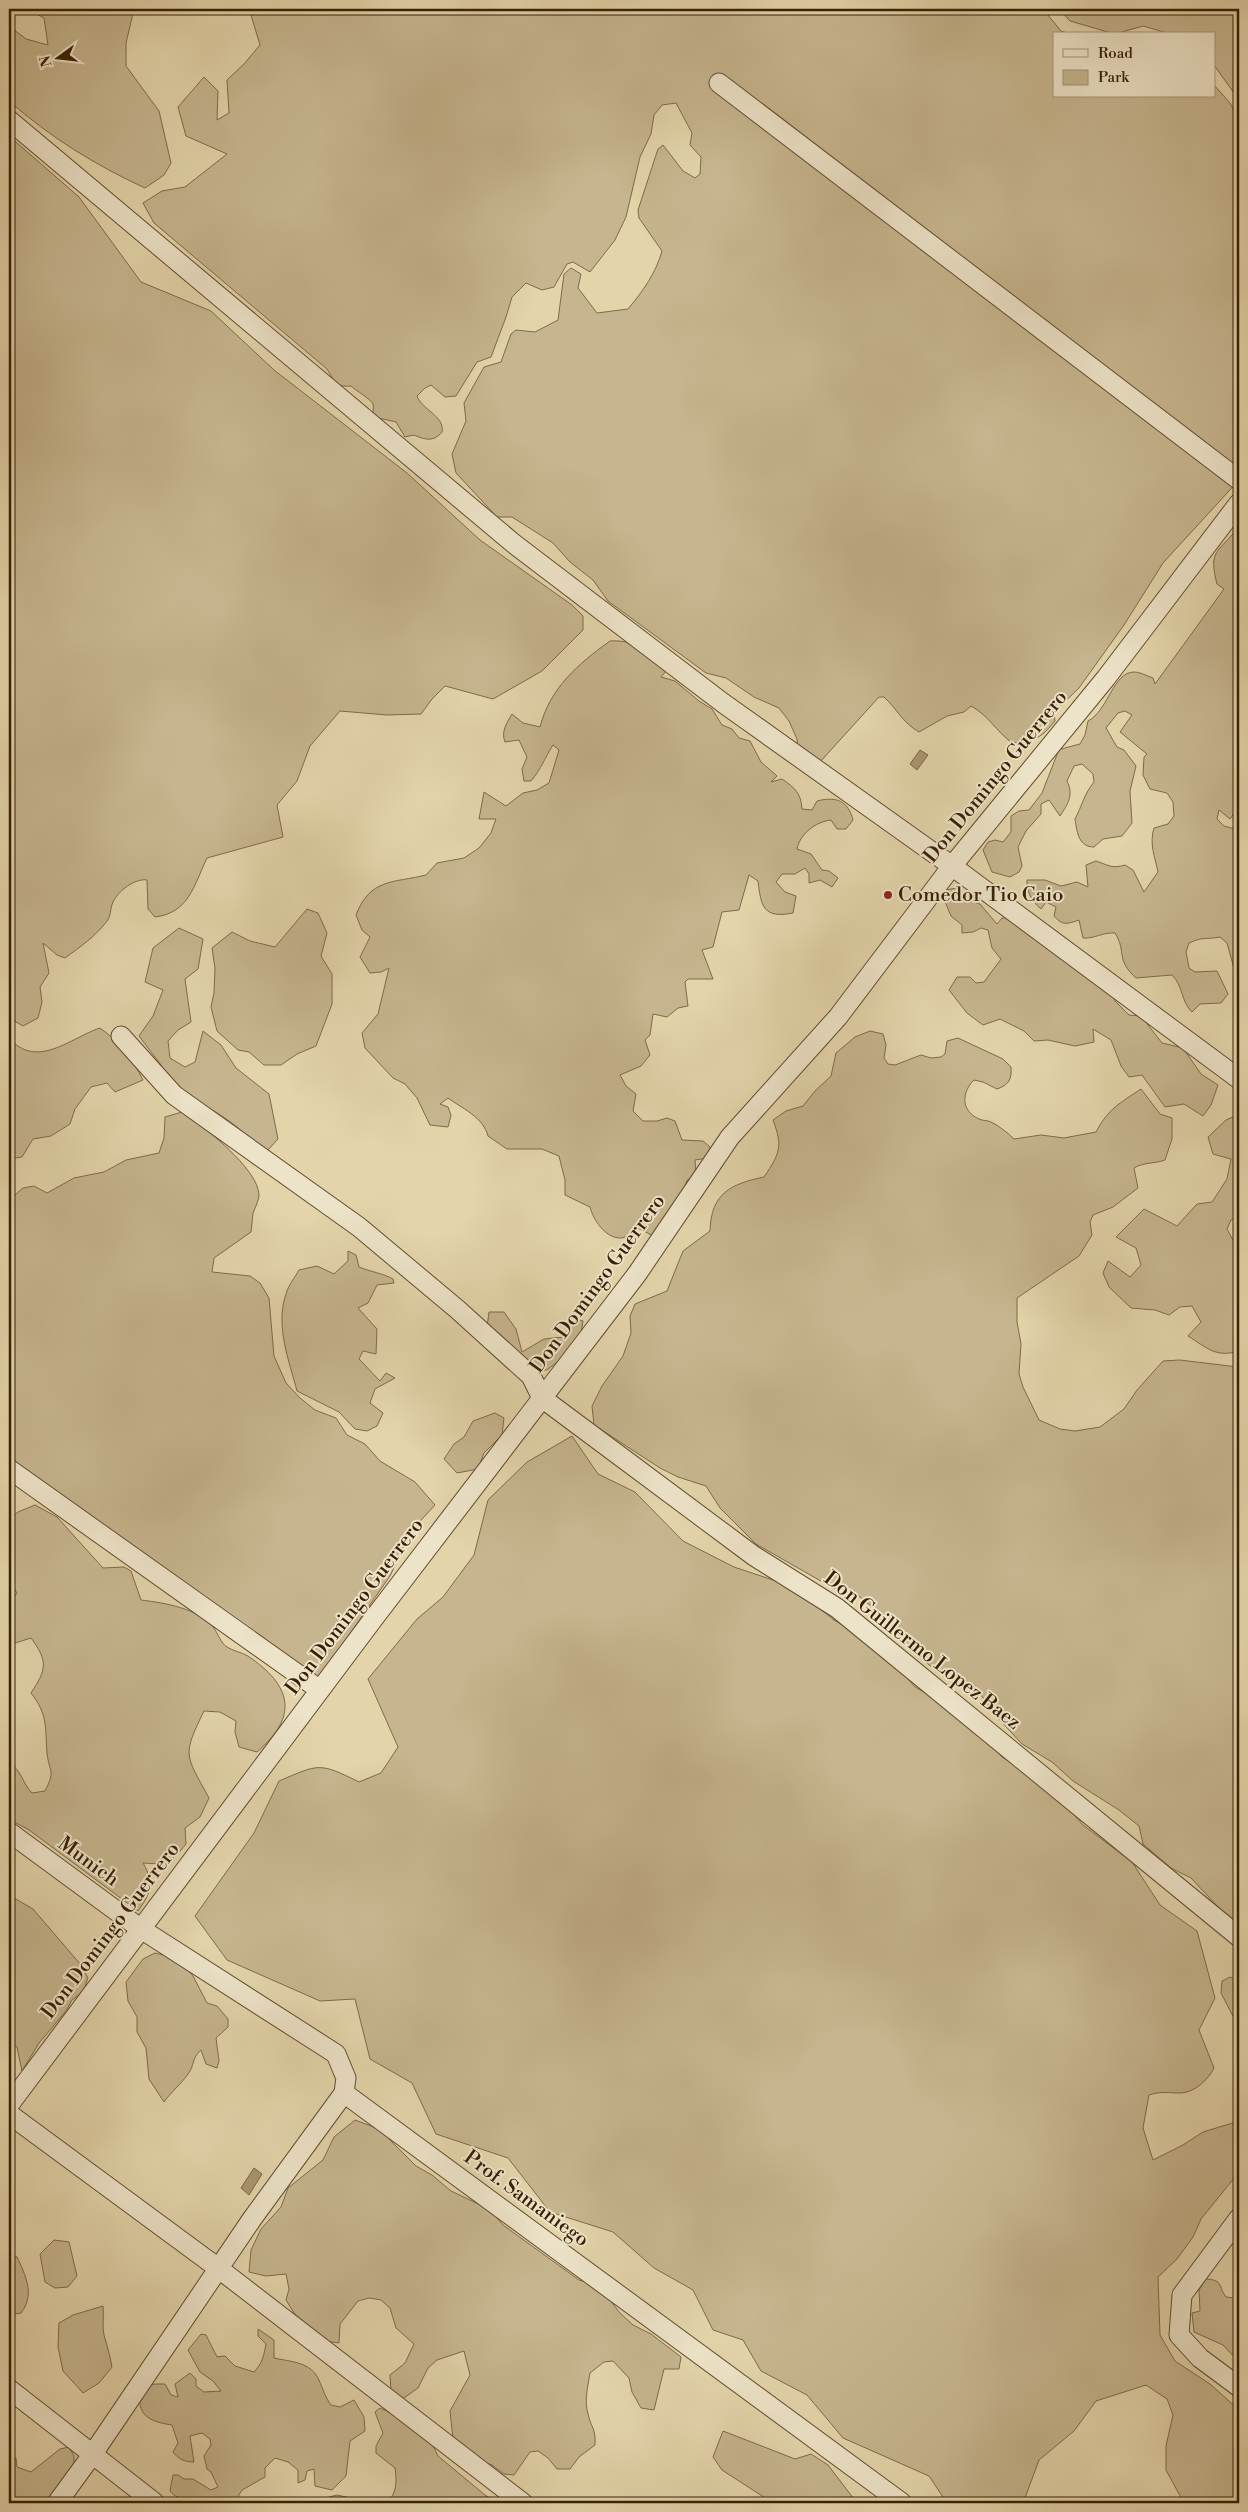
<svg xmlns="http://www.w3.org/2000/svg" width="1248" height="2512" viewBox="0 0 1248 2512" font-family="'Libre Bodoni',serif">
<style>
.green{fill:#c6b58e;stroke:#7f6a49}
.water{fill:#a99772;stroke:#7c6746}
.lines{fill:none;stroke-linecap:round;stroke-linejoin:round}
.street-casing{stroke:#634d2e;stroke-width:21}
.street{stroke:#ede3c8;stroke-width:19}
.poi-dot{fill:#8f2418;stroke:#ede3c8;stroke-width:2}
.labels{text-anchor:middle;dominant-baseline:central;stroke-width:4;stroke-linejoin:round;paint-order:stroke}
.street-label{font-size:20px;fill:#382004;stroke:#ede3c8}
.poi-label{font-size:20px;fill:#382004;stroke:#ede3c8;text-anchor:start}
</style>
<rect width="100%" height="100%" fill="#e3d4aa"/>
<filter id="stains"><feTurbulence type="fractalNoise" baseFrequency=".004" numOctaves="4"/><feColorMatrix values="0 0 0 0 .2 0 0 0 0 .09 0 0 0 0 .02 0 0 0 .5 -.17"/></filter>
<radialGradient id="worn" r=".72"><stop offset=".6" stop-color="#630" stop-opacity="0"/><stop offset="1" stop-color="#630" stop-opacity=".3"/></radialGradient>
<path class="green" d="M28,9h106l-8,34v23l33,45 12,52 -7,12 -19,13c-50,-23 -95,-51 -136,-87v-75l17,13 22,6 -4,-27z
M245,9h798l18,22 10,3h-17v62h160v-11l16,18 9,17v360l-76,83 -39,62 -45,63 -25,24 1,9c-14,17 -21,21 -43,22 -16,-12 -24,-28 -41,-37l-7,6 -17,4 -28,16c-17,-10 -21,-22 -35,-35h-5l-59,65 -22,-13 -1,-10 -8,-18 -10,-13 -25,-11 -28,-19 -20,-5 -98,-72 -15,-21 -23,-18 -17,-19 -41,-26h-15l-41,-44 -4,-19 14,-33 -2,-18 20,-36 17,-5 10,-28 5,-4 19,2 23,-12 6,-46 7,-6 10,6 -3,14 19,25 31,-4c15,-18 28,-36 34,-58l-23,-33 -1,-8 20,-61 5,-4 20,26 12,7 5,-4 1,-17 -11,-12 2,-12 -16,-30 -14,2 -8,10 -3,19 -11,23 -14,60 -11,23 -25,32 -17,-10 -6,2 -13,23 -12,3 -16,-7 -14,14 -6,20 -15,40 -14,5 -21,34 -11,1 -14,-12 -6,3 -8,8c5,14 28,20 25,36 -8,10 -17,8 -28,3l-9,2 -9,-15 -22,-5c-2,-5 0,-8 -1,-13 -1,-4 -18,-14 -22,-18 -16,1 -16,-4 -24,-17l-173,-146 -11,-20 19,-12 23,-4 42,-33 -41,-18 -8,-29 26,-30 14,14 -1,29 12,-7 -2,-33 17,-16 16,-19 -9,-30z
M1059,9h180v91l-25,-35v-31h-43l-28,-8 -28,8 -45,-13z
M9,136l70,61 62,85 70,29 63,59 133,103 73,67 92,65 11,11v14l-41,41 -49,28 -48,-13 -13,13 -11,15 -34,1 -47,-4 -30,35 -13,35 -20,24 6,32 -76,21c-13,27 -18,55 -52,59l-7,-8 -1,-29c-12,-2 -29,11 -34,22 -3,7 -2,14 -6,19 -11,15 -27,26 -42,37l-8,-3 -14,-12 6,30 -9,14 2,15 -4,16 -15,8 -12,-7 -2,2z
M1237,529h2v278l-9,12 -11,-9 -2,9 7,7 15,4v143l-4,-1 -8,-29 -7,-6c-15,3 -16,-1 -31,6l-3,9 3,16 6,4 22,-1 11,23 -7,9 -21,1 -8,8c-11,-10 -9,-27 -20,-37l-36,3c-21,-19 -9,-26 -21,-45 -12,-1 -21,6 -32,5l-4,-18c-12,4 -16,6 -25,-4l2,-9 -10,-5 -5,7c-10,-9 -14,-16 -14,-29h18l16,6 16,-4 11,5 -2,-22 10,-4c12,4 16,8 29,4l8,5 11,22 14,-20c-3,-15 -9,-28 -4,-44l14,-4 6,-8 -1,-14 -6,-9 -17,-4 -7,-14 1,-18 3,-3 -27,-22 12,-17 -7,-4 -7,2 -12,15 11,19 7,3 12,16 -6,25 2,32 -10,13 -19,3 -9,8c-15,0 -17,-14 -19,-28 7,-13 9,-25 19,-37l-1,-8 -11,-10 -8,2 -7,15c7,14 1,23 -7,35l-11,-16 -8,4v10l-15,17 -8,16 4,19 -3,6 -9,5 -18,-5 -9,-22 5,-8 7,-2 8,2 8,-10v-16l8,-5 10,-1 13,-17 16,-41 3,-3 19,-5 5,-9 3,-14c20,-10 25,-49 46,-49 6,0 13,4 19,6l2,6 69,-95 -7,-5c-9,-34 1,-31 20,-55z
M610,641c25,-2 40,13 57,29l-6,7 14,4 24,20 13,8 10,16 10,4 7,9 11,3 11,21 16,14 -6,6 11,-3c13,9 19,14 20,30l10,1 5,-9c20,-5 31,0 36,19l-7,9h-9l-6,-9c-16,2 -31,14 -34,29l14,5 11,16 7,1 9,7 -6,9 -12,-7 -11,3v-9l-4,-6 -10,6h-13l-6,8 9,10 11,4 -3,17c-30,6 -32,-7 -35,-32l-9,-6 -10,35 -17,2 -9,35 -11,3 11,29h-25l-3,3 3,24 -10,2 -11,9 -14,-3 -3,21 -5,5 5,15 -9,11 -21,9 6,11 10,8 -3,17 10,10h14l10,-3 8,3 7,19 21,1 7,6 -2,11 -13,2 1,15 -9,5 -7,22 -25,35 -17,-9c-5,4 -11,10 -18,10 -15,0 -27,-19 -30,-31l-25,-12v-15l-6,-24 -17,-7h-35l-19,-13c-5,-19 -25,-27 -40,-38l-8,6 8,3 3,8 -3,12 -18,-2 -13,-27 -12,-14 -12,-6 -28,-30 -3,-15 16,-19 11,-46 -8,4 -11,1 -10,-16 10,-20 -8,-7 -6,-15c14,-37 38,-32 70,-40l11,-12 27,-5 15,-10 12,-15 5,-14h-17l5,-27 22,14 17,-13 14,-3 12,-7 10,-33 -6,-5c-9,14 -11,23 -22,36h-7l-2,-12 5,-12 -8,-17 -14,2c-4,-10 1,-18 7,-28l11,9 17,4c10,-39 38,-63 70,-86z
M956,888l12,12 12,4 17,20 5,-6h11l56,41 15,17 28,14 3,11 14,14 12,1 21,27 21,5 18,26 17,11 -7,20 -8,11 -19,-12 -19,3 -23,-32 -13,2 -8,-11 -10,-26 -18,-11 1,13 -19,4 -27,-6 -14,1 -10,-10 -24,-12 -17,6 -16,-12 -18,-23 8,-13h13l6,6 8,-1 17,-23 -9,-11 -4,-18 -7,-2 -8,4 -11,1v-8l-11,-9 -8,-19 3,-7z
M307,909l11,4 9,20 -6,23 11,18v30l-16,42 -19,8 -16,11h-17l-15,-13 -11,-2 -21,-19 -6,-24 3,-14 1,-25 -3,-20 20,-16 18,9 25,6z
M179,928l24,11 -5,30 -13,10 6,43 -13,8 -10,11 2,17 15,9 10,-5 8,-31 18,14 15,23 33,26 9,45 -10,11c-13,-4 -20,-14 -31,-23 -20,-16 -40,-26 -64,-35l-12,-27 -22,-29 14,-20 10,-26 -18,-8 8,-34z
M100,1028c20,14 32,30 43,52l-28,12 -8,-9 -16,4 -16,22 -5,15 -19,12 -18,3 -11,18 -13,2v-121c28,32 61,0 91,-10z
M870,1031l13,3 3,11 -2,13 4,6 7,1 26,-10 10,3 10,-1 4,-3 2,-13 11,-3 45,21 8,8c1,12 -2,18 -14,22l-14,-7 -9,-2c-13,13 -13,31 5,39 4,2 8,1 12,3 8,4 16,10 23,17l27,-4 23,3 32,-6c12,-23 24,-29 45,-43l19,25 12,4v21l-7,21c-11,4 -21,2 -31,8l4,20 -25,19 -20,8 -3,7 2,13 -13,21 -62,42v24l4,22 -2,30 4,13 16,33 21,9 15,2 25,-4 24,-18 13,-19 26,-29 17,-1 58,7 1,3v564l-19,-25 -29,-31 -20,-10 -28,-24 -4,-18 -20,-16 -46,-29 -21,-19 -30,-18 -24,-26 -20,-27 -39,-18 -50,-41 -18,-26 -20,-16 -18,-2 -77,-44 -36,-36 -14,-22 -28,-9 -18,-9 -66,-43 -2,-19 10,-20 21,-30 8,-23 -1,-17 5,-12 32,-13 16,-40 27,-20c1,-38 21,-47 54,-54 16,-24 19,-30 9,-57l13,-9 17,-5 12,-15 16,-15 5,-23 19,-16z
M182,1112c21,14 76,56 77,83 0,5 -4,13 -6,18 -1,6 -1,13 -2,19l-37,26 -2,14 38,4 10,7 9,15 5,58 12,27 14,15 15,12 21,8 11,17 18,9 15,17 35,21 20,23 -24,26 -21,45 -71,102 -310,-216v-262l14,-12 11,-2 13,7 27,-15 30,-6 22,-12 33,-7 5,-15 1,-21z
M1239,1114v102l-8,4 -4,9 8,15v13l4,8v86c-23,7 -32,-3 -51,-15l13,-14 -9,-16 -12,1 -11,8 -14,-5 -24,-2 -22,-21 -6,-14 5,-12 22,16 11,-12 -5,-17 -20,-11 28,-28 33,17 20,-22 15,-2 15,-23 4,-20 -18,-5 -5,-17 18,-17z
M348,1251l8,4 3,12c12,5 23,6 34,12l1,4 -17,2 -9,18 -10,5 19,21 -1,25 -13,-3 -4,8 21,22 6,-8 9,5 -20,11 -5,14 13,10 -6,13 -10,5 -12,-2 -16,-17 -42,-21c-8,-31 -22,-65 -11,-97 2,-8 9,-17 13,-24l18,-4 17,8 14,-13z
M489,1312h15l12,17 6,23 22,-13 19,-2 14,-18 6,2 -4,24 -32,25 -14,1 -46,-44z
M495,1413l9,5 -2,17 -18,18 -6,16 -21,4 -13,-14 10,-15 10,-7 9,-16z
M572,1436l26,38 37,18 48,49 51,26 57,19 43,34 47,28 34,39 42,23 45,47 49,32 32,36 49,37 28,43 37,26 18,67 -16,32 15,38c-6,12 -19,24 -33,25 -13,0 -20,-2 -32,2l-6,33 10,32 30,-15 20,-13 36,-11v51l-38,47 -8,18 -16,22 -19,18 2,58 15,26 35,23 29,26v93h-55l-18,-33v-24l7,-31 -6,-16 -21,-14 -50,16 -22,30 -35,29 -14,38 -8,5h-70l-18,-27 -86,-38 -36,-43 -46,-24 -18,-31 -30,-10 -20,-40 -39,-22 -41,-36 -63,-20 -42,-54 -72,-24 -24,-51 -42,-24 -15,-60 -35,2 -93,-41 -32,-44 59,-83 25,-52c40,-17 40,-19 80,1l22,-9 17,-26 -30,-68 49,-60 26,-22 31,-42 14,-55 39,-38z
M35,1505l22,12 46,51 21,-1 7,4 10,29c24,3 57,8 73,28 4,6 7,15 13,19 6,4 14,5 21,9 44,30 51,60 9,96l-18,-5 -4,-15 1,-11 -16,-9 -16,-1c-22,45 -19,43 5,87l-9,19 -15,11 1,16c-14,18 -22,21 -43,19 12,20 8,30 -5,48l-109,-81 -20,-11v-56c13,7 13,20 23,30l13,-2c11,-21 4,-19 2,-38 -2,-27 1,-38 -16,-60 16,-24 17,-32 0,-55l-22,7v-41l8,-11 -8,-12v-65l3,1 6,-5z
M9,1883l5,15 19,11 48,56 7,13 -5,14 -11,8 -6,11 -27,32 -17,28 -5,-24 -8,-5v-59l4,-2 1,-13 -5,-7z
M155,1953l24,6 14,17 14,27 10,3 11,13v8l-12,11 3,23 -2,7 -11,-4 -5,-14c-10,9 -6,15 -13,24 -6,9 -17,18 -24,28l-15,-23 -3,-31 -9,-16v-15l-9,-16 -2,-19 17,-23z
M1230,1977l9,4v42l-3,-1 -15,-29 1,-12z
M355,2120l24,9 37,37 16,9 19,16 38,18 14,16 76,55 21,6 19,26 14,13 18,9 30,23 -2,12h-15l-10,41 -13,-2 -9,-16 -3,-14 -16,-17 -9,1 -14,11c-2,13 -6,27 -2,41 3,14 8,14 7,31l-16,12 -9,12h-13l-9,-11 -10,-7 -8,1 -16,23 -10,-1 -12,-9 -17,-6 -22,-20 -3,-28 20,-36 -6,-24 -27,9 -9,8 -10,20 -17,12 -10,-9 -1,-16 15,-12 9,-19 -18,-16 -6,-20 -9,-8 -12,-2 -11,3 -18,23 -1,19 -14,-2 -31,-28 -8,-13 3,-11 -3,-15 -20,2 -17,-4 2,-22 10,-21 20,-22 7,-19 35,-28 11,-23z
M54,2240l15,2 8,34 -9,11 -13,1 -10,-6 -5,-28z
M9,2253l8,4c9,19 18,38 4,56l-12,2z
M1206,2279c18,1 12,8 20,18l8,1 5,5v59l-16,-17 -29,-13 -2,-19 8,-2 -1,-21z
M103,2306c1,9 -1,21 1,29 3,11 6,20 8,32l-13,16 -16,10 -20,-22 -5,-24 1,-24 14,-8z
M258,2329l16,11v18c18,4 37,4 45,22 4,9 6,17 12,25l9,2 14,-7 10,17 1,14 -15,10 -4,35 -14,14 -17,-4 -1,-17 -7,2 -2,9 -7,3v-13l-10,-8 -13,-4 -10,10v9l-23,13 -8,13h-49c-4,-6 -11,-6 -15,-12l3,-16h5l6,4h9l18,11 7,-3 -7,-15 -4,-3 -3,-13 7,-11 -1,-6 -8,-6 -12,3 4,26c-9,0 -16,-3 -21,-10l5,-9 -6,-18c-22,-3 -37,-10 -31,-35l13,-6h11l6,11 7,2 -3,-13 15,-11 6,6v7l8,6 17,-1 -8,-10 -13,-9 -12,-22 13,-16 5,1 11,22 8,-1 10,10 19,6c8,-8 10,-17 12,-28l-8,-8z
M380,2408l12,5 39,29 7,14 47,39 13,8h-111c10,-10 10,-22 8,-35l-19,-15v-7l7,-13 -8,-21z
M723,2431l72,28 16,-5 17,11 29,38h-84l-51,-33 -9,-13z
M69,2447l5,9v9l-26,38h-39v-45h7l1,9 14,5 29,-23z
M337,2495l18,4 5,4h-37l6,-6z"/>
<path class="water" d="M920,750l8,5 -11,15 -7,-6z
M254,2168l8,6 -13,21 -8,-7z"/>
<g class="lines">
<defs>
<path id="street" d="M719,83l520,397
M9,120l504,423 210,160 229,163 287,213
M121,1036l53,59 185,132 98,82 74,67 11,22 212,158 83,52 402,329
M9,1469l311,221
M9,1832l132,97 195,125 10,24 -2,15 -92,126 -160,236 -35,48
M344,2093l558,410
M9,2105l365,-487 263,-344 93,-137 108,-120 114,-151 154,-188 133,-175
M9,2114l209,154 305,235
M1239,2218l-57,77 -3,40 21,23 39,29
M9,2389l146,114"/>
</defs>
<use href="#street" class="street-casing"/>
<use href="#street" class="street"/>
</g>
<circle class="poi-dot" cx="888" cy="895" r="5"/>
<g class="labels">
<g class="street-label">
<text transform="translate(996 777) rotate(-51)">Don Domingo Guerrero</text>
<text transform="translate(598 1284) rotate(-54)">Don Domingo Guerrero</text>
<text transform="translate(355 1607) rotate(-53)">Don Domingo Guerrero</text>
<text transform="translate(922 1651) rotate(38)">Don Guillermo Lopez Baez</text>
<text transform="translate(88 1862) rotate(36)">Munich</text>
<text transform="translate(111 1931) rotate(-53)">Don Domingo Guerrero</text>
<text transform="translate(526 2199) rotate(36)">Prof. Samaniego</text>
</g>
<g class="poi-label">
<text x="898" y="895">Comedor Tio Caio</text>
</g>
</g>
<rect width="1248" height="2512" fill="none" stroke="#e3d4aa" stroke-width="30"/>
<rect x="10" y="10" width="1228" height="2492" fill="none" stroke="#382004" stroke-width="2.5"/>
<rect x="15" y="15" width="1218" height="2482" fill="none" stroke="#382004"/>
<rect x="1053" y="32" width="162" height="65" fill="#ede3c8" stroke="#a5957a"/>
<rect x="1063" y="49" width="25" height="8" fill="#ede3c8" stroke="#a5957a"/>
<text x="1098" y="58" font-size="15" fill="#382004">Road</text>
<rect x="1063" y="70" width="25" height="15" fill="#c6b58e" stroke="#a5957a"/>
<text x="1098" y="82" font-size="15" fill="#382004">Park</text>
<g transform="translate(58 58) rotate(255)" stroke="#ede3c8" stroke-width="4" paint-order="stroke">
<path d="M0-4L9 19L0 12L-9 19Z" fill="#382004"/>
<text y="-8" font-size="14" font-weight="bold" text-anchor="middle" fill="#382004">N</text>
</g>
<rect width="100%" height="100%" filter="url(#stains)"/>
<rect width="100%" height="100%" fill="url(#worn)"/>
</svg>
